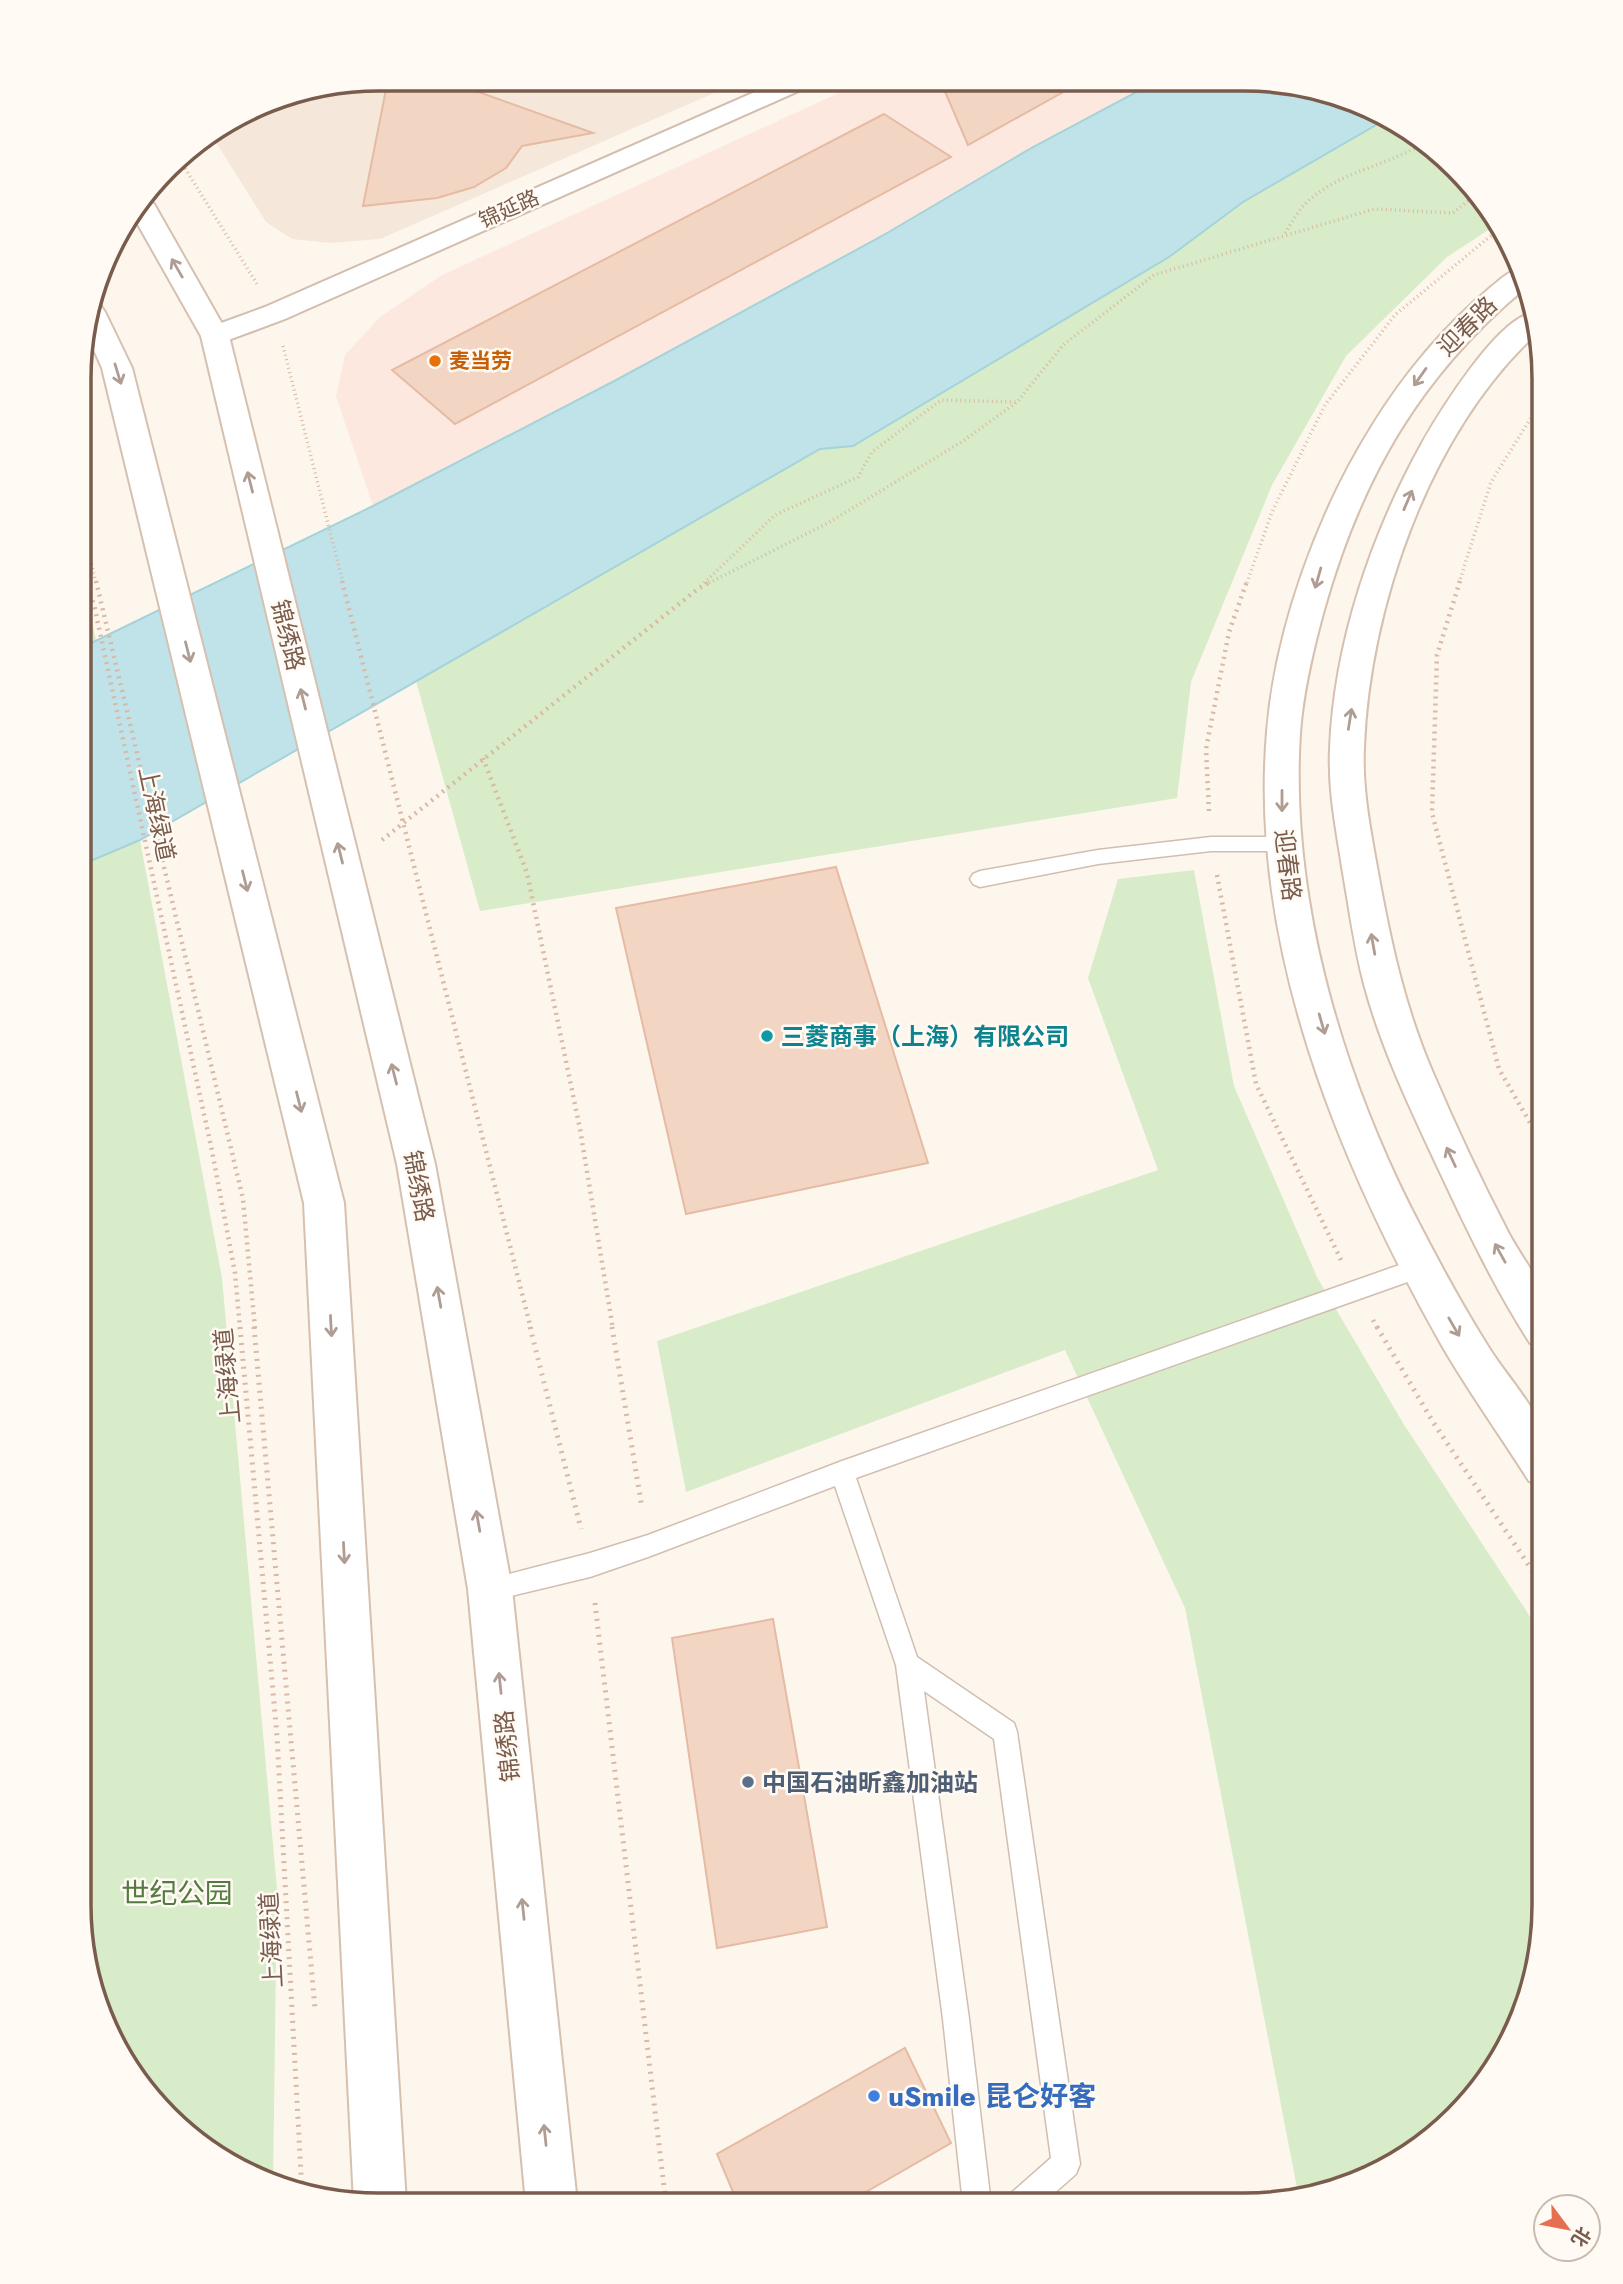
<svg xmlns="http://www.w3.org/2000/svg" width="1623" height="2284" viewBox="0 0 1623 2284" font-family="Jost,'Noto Sans SC',sans-serif">
<style>
.residential{fill:#f5e8da}
.commercial{fill:#fde8e0}
.green{fill:#d8ecc9}
.water{fill:#bfe3e8;stroke:#a5d3da;stroke-width:2}
.building{fill:#f3d5c3;stroke:#e6bba3;stroke-width:2}
.lines{fill:none;stroke-linecap:round;stroke-linejoin:round}
.lane-casing{stroke:#d1beb0;stroke-width:3}
.street-casing{stroke:#d1beb0;stroke-width:4}
.secondary-casing{stroke:#d6c0b0;stroke-width:4}
.path-far2{stroke:#d9b8a5;stroke-width:3.5;stroke-dasharray:1 3.5;stroke-linecap:butt}
.path-far1{stroke:#d9b8a5;stroke-width:4.5;stroke-dasharray:2 5;stroke-linecap:butt}
.path{stroke:#d9b8a5;stroke-width:5;stroke-dasharray:2 6;stroke-linecap:butt}
.lane{fill:#fff;fill-rule:evenodd}
.street{fill:#fff;fill-rule:evenodd}
.secondary{fill:#fff;fill-rule:evenodd}
.oneway{stroke:#af9d94}
.food-dot{fill:#e8710a;stroke:#fffaf3;stroke-width:2.5}
.culture-dot{fill:#0f9aa8;stroke:#fffaf3;stroke-width:2.5}
.service-dot{fill:#5c6f8a;stroke:#fffaf3;stroke-width:2.5}
.shop-dot{fill:#3f7fe0;stroke:#fffaf3;stroke-width:2.5}
.labels{text-anchor:middle;dominant-baseline:central;stroke-width:5;stroke-linejoin:round;paint-order:stroke}
.far-street-label{font-size:21px;fill:#7a5c4d;stroke:#fffaf3}
.far-food-label{font-size:21px;font-weight:bold;fill:#c56008;stroke:#fffaf3;text-anchor:start}
.street-label{font-size:24px;fill:#7a5c4d;stroke:#fffaf3}
.culture-label{font-size:24px;font-weight:bold;fill:#0d838f;stroke:#fffaf3;text-anchor:start}
.service-label{font-size:24px;font-weight:bold;fill:#4e5e75;stroke:#fffaf3;text-anchor:start}
.near-park-label{font-size:28px;fill:#537a41;stroke:#fffaf3}
.near-shop-label{font-size:28px;font-weight:bold;fill:#366cbe;stroke:#fffaf3;text-anchor:start}
.rim{fill:none;stroke:#7a5c4d;stroke-width:3.5}
</style>
<rect width="100%" height="100%" fill="#fdf6ec"/>
<path class="residential" d="M379,79l365,1 -364,159 -50,4 -38,-4 -26,-17 -54,-86 70,-41z"/>
<path class="commercial" d="M867,80l290,1 -124,66 -151,89 -264,143 -245,127 -37,-110 9,-41 35,-38 62,-42z"/>
<path class="green" d="M1388,118l38,23 70,84 -49,32 -101,99 -74,129 -81,197 -14,116 -697,113 -64,-230 405,-232 32,-3 316,-189 74,-55z
M81,572l59,268 82,438 55,611 -4,296 -76,-42 -87,-106 -31,-132z
M1194,870l40,216 83,191 86,146 141,215v287l-16,77 -35,70 -51,59 -66,43 -78,19 -113,-585 -120,-258 -379,142 -29,-151 501,-171 -70,-192 30,-99z"/>
<path class="water" d="M1157,81h126l75,20 30,17 -145,84 -74,55 -316,189 -33,3 -680,391 -59,25v-217l292,-142 245,-127 264,-143 151,-89z"/>
<path class="building" d="M388,79l63,3 142,51 -71,13 -16,22 -32,19 -37,11 -74,8z
M940,80l143,1 -115,64z
M884,114l67,43 -496,267 -63,-54z
M836,867l92,296 -242,51 -70,-306z
M773,1619l54,308 -110,21 -45,-310z
M905,2048l46,95 -106,61h-107l-21,-50z"/>
<g class="lines">
<defs>
<path id="lane" d="M1211,837h71l7,2 3,5 -3,5 -7,2h-71l-113,13 -118,23 -7,-3 -3,-5 3,-5 7,-3 118,-21z
M1422,1257l8,3 3,7 -3,7 -574,204 61,179 97,66 3,9 63,432 -4,10 -35,31h-36l4,-10 42,-37 -57,-419 -70,-48 45,328 22,185h-28l-20,-185 -47,-354 -61,-179 -187,71 -58,20 -100,24 -8,-4 -4,-8 4,-8 108,-28 58,-18 194,-74z"/>
<path id="street" d="M782,80h34l-4,5 -527,234 -70,26 -10,-2 -4,-7 4,-7 60,-22z"/>
<path id="secondary" d="M145,197l9,7 75,132 206,828 77,425 65,614h-51l-58,-614 -71,-425 -196,-828 -69,-122z
M1519,269l4,21c-104,87 -162,189 -199,320 -11,40 -21,82 -24,123 -10,161 39,330 110,473 25,49 51,98 81,145 15,23 41,53 51,77 6,12 2,44 2,59l-15,-6c-29,-46 -61,-90 -88,-137 -103,-183 -192,-398 -174,-612 8,-102 51,-220 105,-306 32,-52 72,-100 119,-139 9,-7 16,-15 28,-18z
M94,304l7,2 4,6 27,56 212,835 62,1000h-52l-50,-1000 -202,-835 -17,-38z
M1529,314l5,22c-104,97 -165,271 -170,412 -2,40 6,80 13,119 13,72 27,139 56,206 23,54 48,107 75,159 9,18 29,44 35,62 5,14 1,39 1,54l-14,-5c-36,-56 -64,-115 -92,-175 -28,-60 -57,-120 -74,-184 -10,-38 -15,-77 -22,-117 -6,-39 -14,-78 -12,-118 4,-105 41,-214 92,-306 18,-32 73,-120 107,-129z"/>
</defs>
<use href="#lane" class="lane-casing"/>
<use href="#street" class="street-casing"/>
<use href="#secondary" class="secondary-casing"/>
<path class="path-far2" d="M178,157l79,127
M1285,233c7,-10 13,-23 22,-31 34,-32 83,-36 120,-61
M283,346l60,237
M81,520l15,63
M81,571l5,12
M704,583l71,-68 83,-38 14,-25 69,-52 75,2
M709,583l119,-60 135,-82 54,-39 46,-57 91,-70 220,-66 79,4 20,-16
M1247,583l25,-71 53,-107 70,-90 104,-86
M1459,583l32,-101 53,-85"/>
<path class="path-far1" d="M85,581l9,24 118,546 23,122 5,56
M96,581l147,618 12,130
M342,581l189,748
M1460,581l-23,74 -5,158 67,256 45,78
M483,758l44,115 53,256 33,200
M1209,811l-3,-62 23,-117 18,-51
M382,840l317,-252 13,-7
M1217,875l39,209 85,176
M1373,1320l5,9"/>
<path class="path" d="M240,1327l37,409 25,456
M254,1327l61,682
M530,1327l51,202
M612,1327l30,181
M1377,1327l56,95 111,166
M595,1603l71,601"/>
<use href="#lane" class="lane"/>
<use href="#street" class="street"/>
<use href="#secondary" class="secondary"/>
</g>
<defs><path id="oneway-shaft" d="M-6 0H5M1.5-3L5.5 0L1.5 3" fill="none" stroke-width="1.6" stroke-linecap="round" stroke-linejoin="round" transform="scale(1.75)"/></defs>
<g class="oneway">
<use href="#oneway-shaft" transform="translate(177 268) rotate(-120)"/>
<use href="#oneway-shaft" transform="translate(118 374) rotate(73)"/>
<use href="#oneway-shaft" transform="translate(1420 377) rotate(125)"/>
<use href="#oneway-shaft" transform="translate(250 482) rotate(-104)"/>
<use href="#oneway-shaft" transform="translate(1408 500) rotate(-67)"/>
<use href="#oneway-shaft" transform="translate(1318 578) rotate(106)"/>
<use href="#oneway-shaft" transform="translate(188 652) rotate(76)"/>
<use href="#oneway-shaft" transform="translate(303 699) rotate(-104)"/>
<use href="#oneway-shaft" transform="translate(1350 719) rotate(-81)"/>
<use href="#oneway-shaft" transform="translate(1282 801) rotate(90)"/>
<use href="#oneway-shaft" transform="translate(340 853) rotate(-104)"/>
<use href="#oneway-shaft" transform="translate(245 881) rotate(76)"/>
<use href="#oneway-shaft" transform="translate(1373 944) rotate(-100)"/>
<use href="#oneway-shaft" transform="translate(1322 1024) rotate(74)"/>
<use href="#oneway-shaft" transform="translate(394 1074) rotate(-104)"/>
<use href="#oneway-shaft" transform="translate(299 1102) rotate(76)"/>
<use href="#oneway-shaft" transform="translate(1451 1157) rotate(-115)"/>
<use href="#oneway-shaft" transform="translate(1500 1253) rotate(-119)"/>
<use href="#oneway-shaft" transform="translate(439 1297) rotate(-100)"/>
<use href="#oneway-shaft" transform="translate(331 1326) rotate(87)"/>
<use href="#oneway-shaft" transform="translate(1454 1327) rotate(60)"/>
<use href="#oneway-shaft" transform="translate(478 1521) rotate(-100)"/>
<use href="#oneway-shaft" transform="translate(344 1553) rotate(87)"/>
<use href="#oneway-shaft" transform="translate(500 1683) rotate(-96)"/>
<use href="#oneway-shaft" transform="translate(523 1909) rotate(-96)"/>
<use href="#oneway-shaft" transform="translate(545 2135) rotate(-96)"/>
</g>
<circle class="food-dot" cx="435" cy="361" r="7"/>
<circle class="culture-dot" cx="767" cy="1036" r="7"/>
<circle class="service-dot" cx="748" cy="1782" r="7"/>
<circle class="shop-dot" cx="874" cy="2096" r="7"/>
<g class="labels">
<g class="far-street-label">
<text transform="translate(509 209) rotate(-24)">锦延路</text>
</g>
<g class="far-food-label">
<text x="449" y="361">麦当劳</text>
</g>
<g class="street-label">
<text transform="translate(1467 326) rotate(-45)">迎春路</text>
<text transform="translate(288 635) rotate(76)">锦绣路</text>
<text transform="translate(157 814) rotate(78)">上海绿道</text>
<text transform="translate(1288 865) rotate(83)">迎春路</text>
<text transform="translate(419 1186) rotate(79)">锦绣路</text>
<text transform="translate(227 1376) rotate(-95)">上海绿道</text>
<text transform="translate(507 1746) rotate(-96)">锦绣路</text>
<text transform="translate(271 1940) rotate(-93)">上海绿道</text>
</g>
<g class="culture-label">
<text x="781" y="1036">三菱商事（上海）有限公司</text>
</g>
<g class="service-label">
<text x="762" y="1782">中国石油昕鑫加油站</text>
</g>
<g class="near-park-label">
<text x="177" y="1893">世纪公园</text>
</g>
<g class="near-shop-label">
<text x="888" y="2096">uSmile 昆仑好客</text>
</g>
</g>
<path d="M0 0H1623V2284H0ZM379 91H1244A288 288 0 0 1 1532 379V1905A288 288 0 0 1 1244 2193H379A288 288 0 0 1 91 1905V379A288 288 0 0 1 379 91Z" fill="#fffaf3" fill-rule="evenodd"/>
<path class="rim" d="M379 91H1244A288 288 0 0 1 1532 379V1905A288 288 0 0 1 1244 2193H379A288 288 0 0 1 91 1905V379A288 288 0 0 1 379 91Z"/>
<g transform="translate(1567 2228) rotate(122)"><circle r="33" fill="#fffaf3" stroke="#cabbb1" stroke-width="2"/>
<path d="M0-5L12 26L0 18L-12 26Z" fill="#e76f51"/>
<text y="-10" font-size="19" font-weight="bold" text-anchor="middle" fill="#7a5c4d">北</text>
</g>
</svg>
